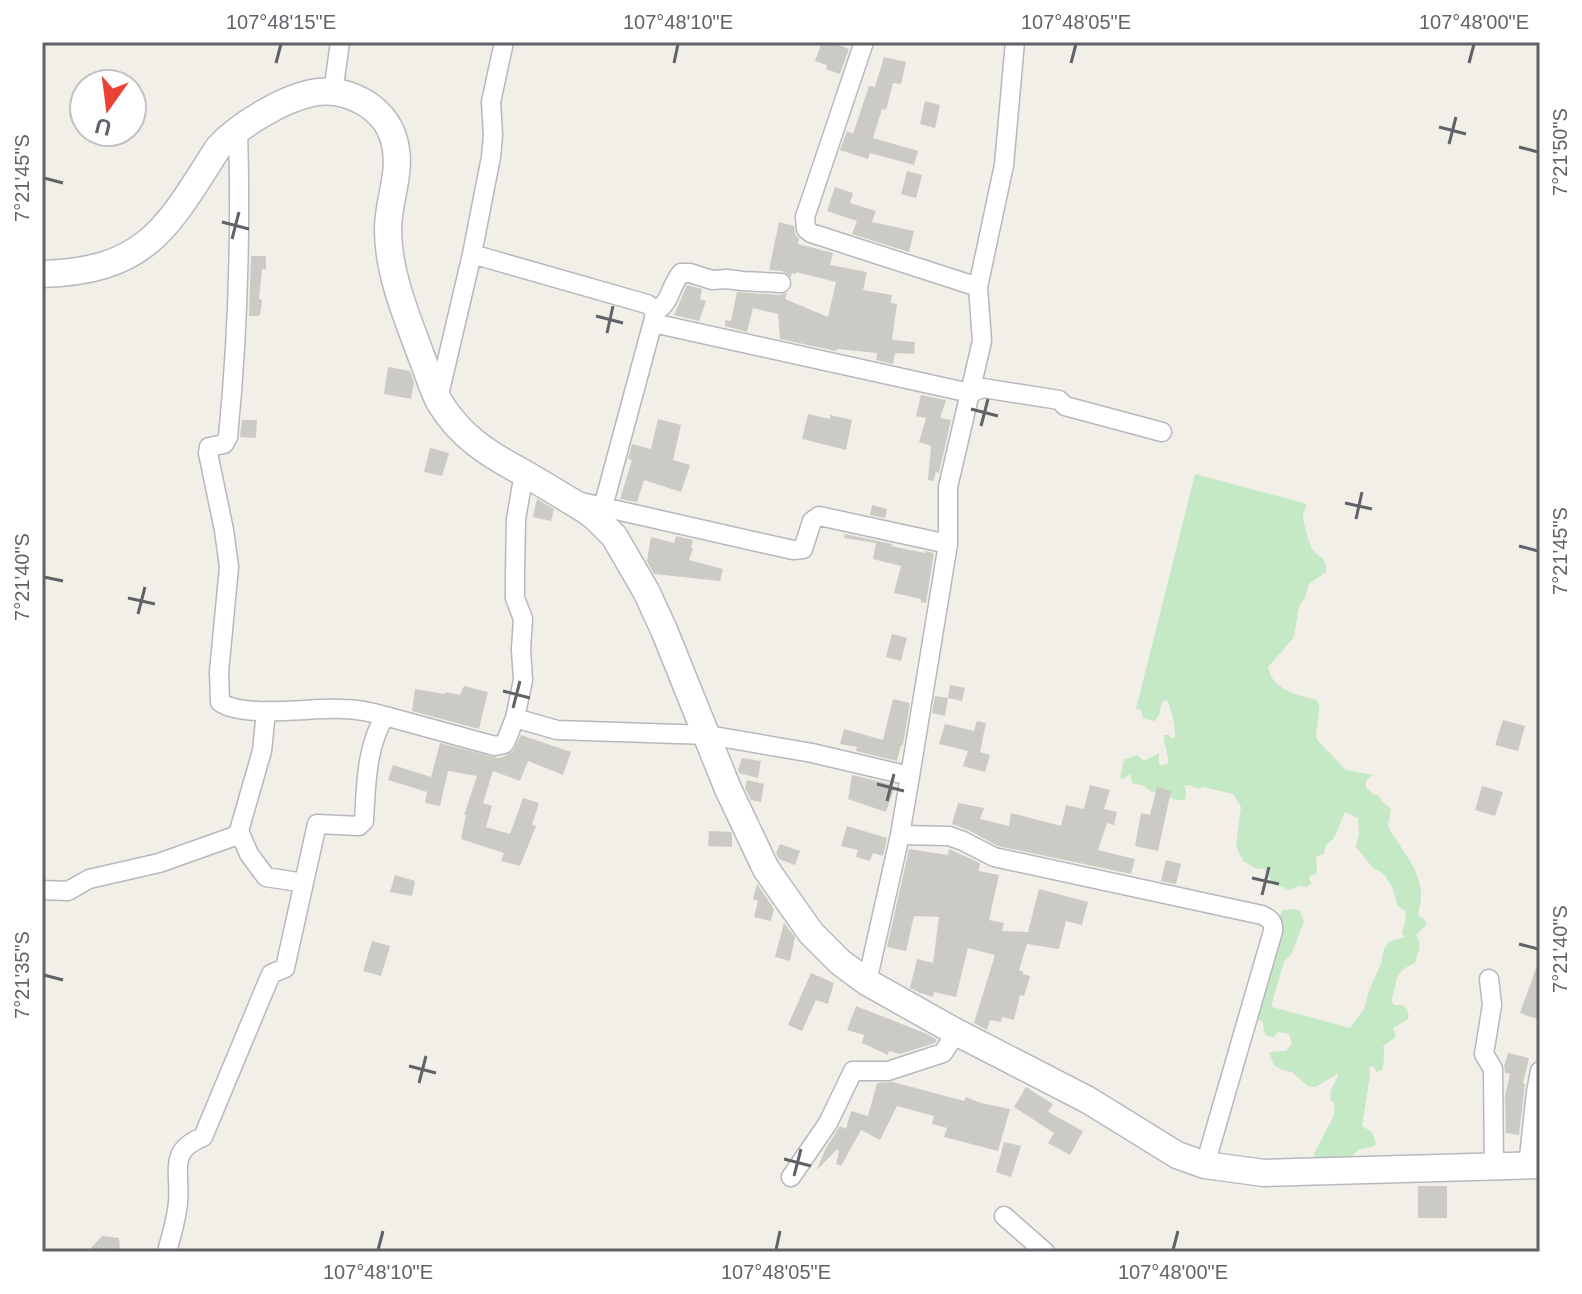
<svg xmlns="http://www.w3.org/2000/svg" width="1582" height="1294" viewBox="0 0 1582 1294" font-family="Helvetica,sans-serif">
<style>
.green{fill:#c5e8c5}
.building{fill:#cccac5}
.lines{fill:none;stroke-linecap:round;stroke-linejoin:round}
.street-casing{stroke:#b5b8bc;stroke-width:21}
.secondary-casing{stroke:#b6babf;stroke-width:29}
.street{stroke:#fff;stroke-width:18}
.secondary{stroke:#fff;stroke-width:26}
.ticks{fill:none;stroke:#5f6368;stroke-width:3}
.neatline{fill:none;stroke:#5f6368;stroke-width:3}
.ticks-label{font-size:20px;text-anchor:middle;fill:#5f6368}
</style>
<rect width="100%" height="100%" fill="#f1efe8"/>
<path class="green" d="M1195,474l112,30c-1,2 -4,10 -4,13 0,5 7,29 10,33 7,9 14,6 13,22l-17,12 -4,14 -6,8 -5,31 -26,30c4,23 29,28 48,33l3,4v7l-3,25 2,5 28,29 27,5 -7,5v8l7,6 6,2 3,5 9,8 -3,16 3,7c12,19 31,41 30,64 0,8 -3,12 -2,20l6,4 1,5 -10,10c7,10 2,17 -1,28 -23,9 -16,18 -24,38l3,4h9l4,5 2,6 -2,4 -14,8 3,9 -13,9c3,9 0,14 0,23l-6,3 -4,-6 -4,2 1,7 -8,51 10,6 4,12c-6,6 -14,2 -20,8 -3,3 -6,9 -8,13l-37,4 3,-15 20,-39v-11l-4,-5 1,-9 7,-14v-3l-22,14h-7l-17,-15 -10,-2 -8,-5 -5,-13 17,-1 6,-7 -3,-10 -11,-2 -5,5 -6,-1 -3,-4 -1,-10 -6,-3h-5l27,-101 3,-8 11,-1 7,2 4,10 -12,32 -8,9 -12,41v4l78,21 14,-19 6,-21 11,-24 3,-15 5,-7 15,-5 -2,-5 4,-13 -1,-8 -7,-5 -6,-19 -8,-13 -12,-7 -16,-20 3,-14 -1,-15 -13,-6 -11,26 -8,7 -2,9 -8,3 1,16 -7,3 -1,2 2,6 -5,3 -6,-1 -11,4 -16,-7 -9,-14 -9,-1 -12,-7 -7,-15 5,-39 -8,-13 -30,-7 -5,2 -8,-4 -6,1 2,7 -1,7c-9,0 -14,0 -19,-6 -8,-2 -16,0 -21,-8l-13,-3 -1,-9 -8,5 -3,-1 4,-18 13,-5 7,6 15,-8v10l2,3 7,-3c1,-10 -5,-19 -4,-28h5l3,4 3,-2c0,-13 -3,-25 -8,-37l-5,2 -3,13 -4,6 -12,-3 -2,-8 -5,-1z"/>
<path class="building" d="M822,42h8l19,7 -9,25 -14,-5 1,-4 -12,-4z
M884,57l22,5 -5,22 -8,-1 -7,27 -4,-1 -9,29 45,13 -4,14 -44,-12 -2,6 -28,-9 7,-19 6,3 16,-48 6,1z
M925,101l15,4 -5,23 -15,-4z
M907,171l15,4 -6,23 -15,-4z
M835,187l18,6 -3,10 26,8 -4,11 42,9 -5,21 -57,-18 5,-13 -30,-10z
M779,222l15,4 1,8 4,5 -1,5 35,9 -3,12 37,7 -4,18 29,5 -1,8 6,1 -5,36 23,2 -1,12 -19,-1 -2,11 -17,-4 1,-7 -40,-4 -1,2 -56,-12 -2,-25 -25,-6 -6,24 -22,-6v-6l6,1 6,-29 43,3 7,-2 -2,6 43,18 8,-35 -40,-10v2l-4,-1 -1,4 -9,-6 -13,-1z
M251,256h15v13h-4l-3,30 3,1 -2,15 -2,1h-9z
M687,285l15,4 -2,10 6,2 -7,20 -25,-6z
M388,367l22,4 4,11 -3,17 -27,-5z
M921,395l25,5 -6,18 11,2 -12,53 -3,-1 -3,9 -5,-1 3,-34 -12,-4 7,-24 -10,-2z
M808,414l22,5v-4l22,5 -6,30 -44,-11z
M658,419l23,6 -8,35 17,5 -9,27 -37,-12 -7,22 -17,-3 12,-39 -4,-1 4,-15 19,5z
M242,420h15l-1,18 -16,-1z
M430,448l19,5 -7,23 -18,-4z
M537,499l17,10 -3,12 -18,-4z
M872,505l15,4 -2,9 -15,-3z
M845,534l47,10 -1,2 34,7v-2l9,2 -8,50 -5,-1v-3l-27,-6 7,-27 -28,-7 3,-16 -32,-5z
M676,536l17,4 -2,8h2l-4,12 34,9 -3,12 -66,-7 -7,-13 4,-24 23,6z
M892,634l15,4 -6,23 -15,-4z
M950,685l15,3 -3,13 -14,-3z
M464,686l24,6 -9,37 -67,-18 3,-22 30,5v-2l15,3z
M935,696l13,2 -3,18 -13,-3z
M893,699l17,4 -7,42h-2l-4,16 -41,-10 1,-4 -17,-3 4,-15 39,11z
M1503,720l22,6 -7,25 -23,-6z
M977,721l9,2 -6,29 10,3 -5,17 -22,-6 5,-15 -29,-7 6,-20 29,7z
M521,735l50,17 -8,23 -35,-14 -8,20 -27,-10 -10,32 9,3 -6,21 24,7 13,-36 16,5 -7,22 4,1 -16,40 -19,-5 3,-8 -43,-14 5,-24h-2l13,-39 -29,-5 -8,35 -15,-3 2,-11 -39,-12 5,-15 38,12 9,-34 58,15 7,-2 8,-5z
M742,758l19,3 -3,17 -19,-5 -1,-3z
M852,775l38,9 -1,4 5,1 -8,23 -38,-13z
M747,780l17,4 -3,18 -10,-2 -6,-12z
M1090,785l20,5 -6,19 13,3 -3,13 -7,-2 -9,27 37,9 -4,15 -133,-28 -30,-16 -16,-6 6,-21 26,5 -4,11 29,7 2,-13 50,13 5,-21 18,4z
M1482,786l21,6 -8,24 -20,-6z
M1157,787l14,4 -13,60 -23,-5 6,-33 9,2z
M847,826l40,12 -4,18 -10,-3 -3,8 -14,-4 2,-7 -17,-4z
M709,831l22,1 1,3v12l-24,-1z
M780,844l20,7 -5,14 -16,-6 -3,-6z
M909,849l39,6 1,-6 31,14 -1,8 20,4 -10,45 15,3 -2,8 26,1 11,-43 49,13 -6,23 -16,-4 -7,28 -32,-5 -8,26 4,2v2l7,2 -6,20 -4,-1 -6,25 -12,-3 -1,5 -11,-2 -3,10 -13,-7 21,-68 -27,-7 -12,49 -22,-5 -1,5 -13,-4 -10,-5 7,-29 16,4 6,-46 -25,-1 -8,35 -19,-4z
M1166,860l15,4 -5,20 -15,-3z
M395,875l20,6 -3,15 -22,-4z
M757,884l17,25 -3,12 -17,-4 4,-16 -5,-2z
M784,923l11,14 -5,24 -15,-4z
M372,941l18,5 -9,30 -18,-5z
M1538,963h2v57l-20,-7z
M811,973l23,10 -6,21 -12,-4 -14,31 -14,-6z
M856,1006l71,28 10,6 -2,3 -35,11 -11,-3 -1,4 -26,-12 2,-8 -17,-5z
M1508,1053l21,5 -6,25 2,1 -6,51 -13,-2 -1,-38 5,-21 -5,-1 -1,-7z
M893,1082l71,19 2,-4 15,6 29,6 -12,42 -54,-14 3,-9 -15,-4 2,-8 -37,-10 -17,34 -19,-10 -20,36 -5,-2 3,-12 -2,-3 -19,20h-1l9,-21 14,-22 6,3 5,-18 17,5 9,-33z
M1026,1087l27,17 -5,8 35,19 -13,24 -22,-12 6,-10 -40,-26z
M1004,1142l17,4 -10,31 -15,-5z
M1418,1186h29v32h-29z
M102,1236l17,2 1,14h-33z"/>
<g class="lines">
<defs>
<path id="street" d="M864,42l-59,175 1,12 5,4 167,54
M333,93l7,-51
M238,129c3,102 0,206 -10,308l-4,7 -15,3 -1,6 16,77 5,37 -10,105 1,30c23,17 92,5 123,7 14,0 28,3 42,7
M472,254l175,50c6,4 8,7 7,14l-51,189
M655,312c17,-11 14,-24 26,-39h9l22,7 15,-1 15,2 39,2
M653,323l317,70 13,-5 76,12 6,6 97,26
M438,399l34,-145 19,-97 2,-22 -2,-33 13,-60
M581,502l212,48 10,-1 9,-28 7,-5 129,28
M515,718l42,12 151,5 104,18 98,23
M239,831l10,23 17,23 38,6
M900,835l49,1 14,5 31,16 268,58c8,4 12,7 11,16l-68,234
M42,890l26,1 21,-12 70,-16 76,-27 4,-5 23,-80 4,-40
M1489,979l3,26 -8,49 9,15 1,97
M867,982l33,-147 10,-59 38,-232v-57l34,-146 -4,-54 26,-122 11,-123
M1528,1166l8,-74 4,-21
M791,1177l37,-54 25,-52h35l55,-18 13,-20
M1004,1216l41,36
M167,1252c4,-16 10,-34 11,-50 3,-30 -11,-51 25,-65l68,-163 14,-6 32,-144 42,2 5,-5c2,-35 2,-74 21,-105l110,30 9,-2 2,-3 9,-23 8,-38 -2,-31 2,-30 -8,-21v-25l1,-54 8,-46"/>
<path id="secondary" d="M42,274c105,-3 125,-46 176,-126 20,-22 64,-49 94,-55 33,-7 73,13 82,47 9,31 -6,59 -6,89 0,45 19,88 34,129 6,14 10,31 18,45 20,33 48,51 82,69 21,12 42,25 62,37l11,8 19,19 32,55 18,39 64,159 38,80 45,64 29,29 27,20 87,49 134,69 89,55 28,10 59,8 276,-8"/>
</defs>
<use href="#street" class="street-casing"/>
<use href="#secondary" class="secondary-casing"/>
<use href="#street" class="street"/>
<use href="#secondary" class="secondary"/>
</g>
<path class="ticks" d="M276,63l5,-19M674,63l4,-19M1071,63l5,-19M1469,63l5,-19M1439,127l27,7M1449,144l7,-27M1519,147l19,5M44,178l19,5M222,222l27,7M232,239l7,-27M596,316l27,7M607,333l6,-27M971,409l27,7M981,426l7,-27M1345,503l27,6M1356,519l6,-27M1519,546l19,5M44,577l19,4M128,598l27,6M138,614l7,-27M503,691l27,7M513,708l7,-27M877,784l27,7M887,801l7,-27M1252,878l27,6M1262,895l7,-28M1519,944l19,5M44,975l19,5M409,1066l27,7M419,1083l7,-27M784,1159l27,7M794,1176l7,-27M378,1250l5,-19M776,1250l4,-19M1173,1250l5,-19"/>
<rect width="1582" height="1294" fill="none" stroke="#ffffff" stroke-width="88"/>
<g transform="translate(108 108) rotate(194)"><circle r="38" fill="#ffffff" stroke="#bfc1c3" stroke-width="2"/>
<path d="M0-6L14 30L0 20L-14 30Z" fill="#ea4335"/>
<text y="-12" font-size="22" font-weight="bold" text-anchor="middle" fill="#5f6368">U</text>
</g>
<rect x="44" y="44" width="1494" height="1206" class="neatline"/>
<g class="ticks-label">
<text x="281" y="29">107°48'15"E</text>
<text x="678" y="29">107°48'10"E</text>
<text x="1076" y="29">107°48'05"E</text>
<text x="1474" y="29">107°48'00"E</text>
<text transform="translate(1560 152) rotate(-90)" y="7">7°21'50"S</text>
<text transform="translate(22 178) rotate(-90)" y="7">7°21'45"S</text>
<text transform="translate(1560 551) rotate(-90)" y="7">7°21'45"S</text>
<text transform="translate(22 577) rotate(-90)" y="7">7°21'40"S</text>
<text transform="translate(1560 949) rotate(-90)" y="7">7°21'40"S</text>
<text transform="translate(22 975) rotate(-90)" y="7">7°21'35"S</text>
<text x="378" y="1279">107°48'10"E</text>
<text x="776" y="1279">107°48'05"E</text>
<text x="1173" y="1279">107°48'00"E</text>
</g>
</svg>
